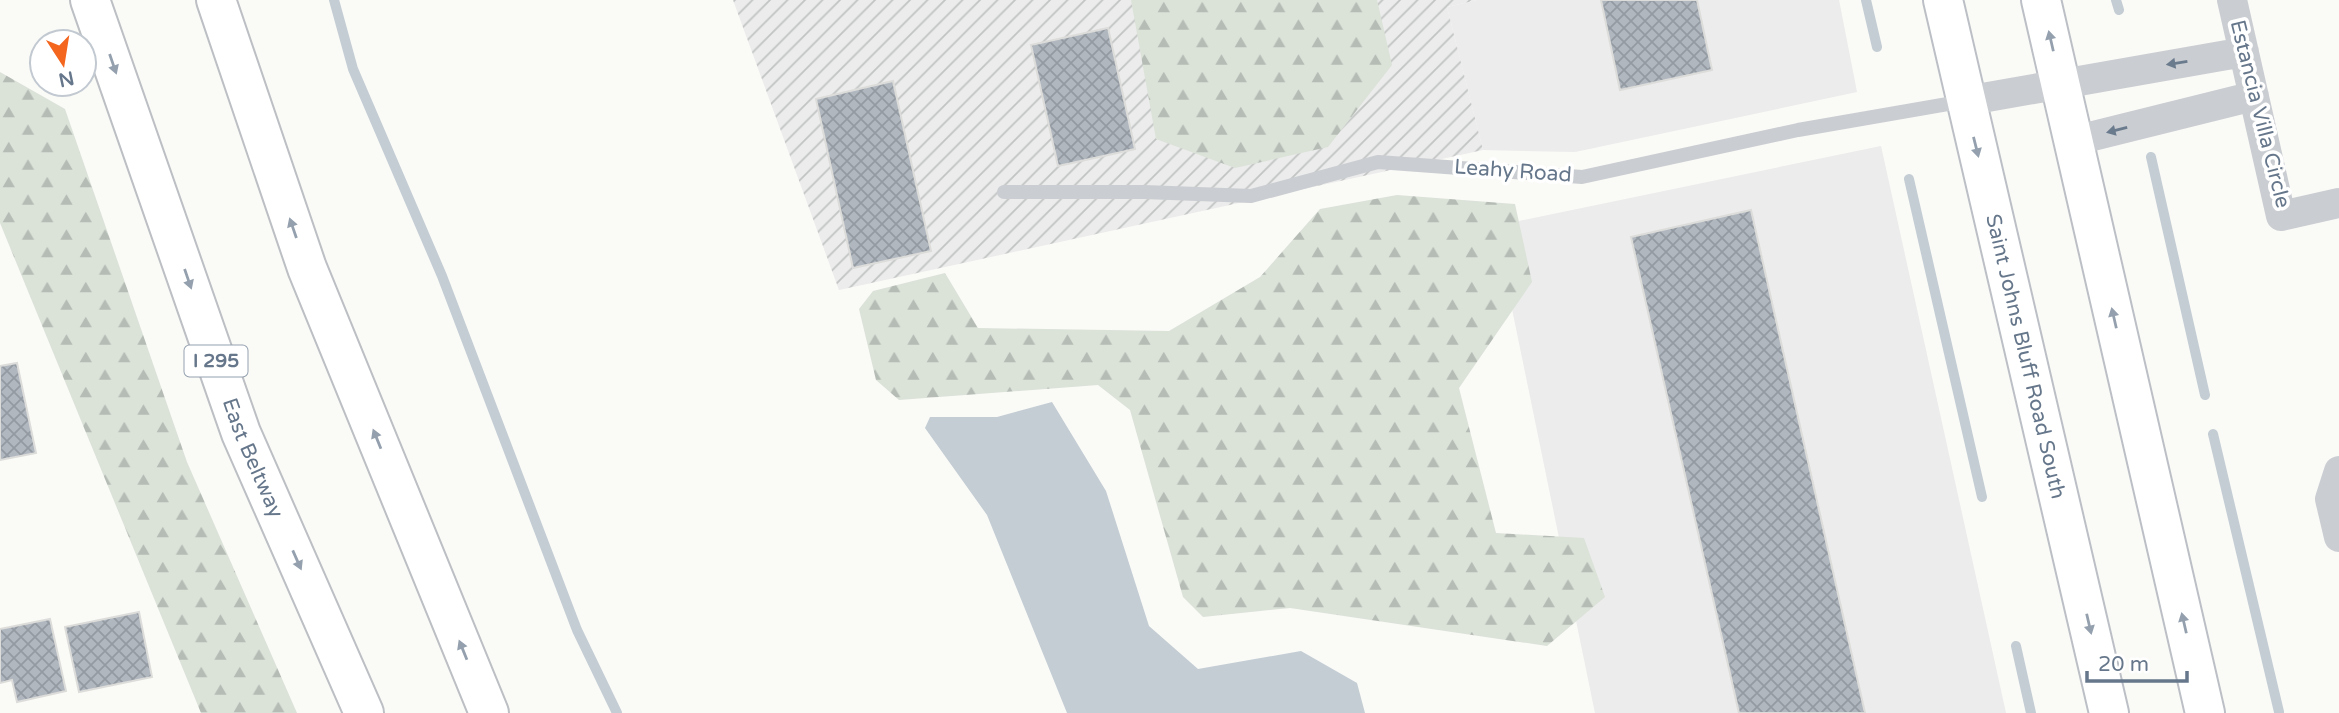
<svg xmlns="http://www.w3.org/2000/svg" width="2339" height="713" viewBox="0 0 2339 713" font-family="'Varela Round',sans-serif">
<style>
.built{fill:#ebeceb}
.industrial{fill:url(#industrial-furrows)}
.forest{fill:url(#forest-firs)}
.water{fill:#c3cdd3}
.lines{fill:none;stroke-linecap:round;stroke-linejoin:round}
.stream{stroke:#c3cdd3;stroke-width:10}
.building{fill:url(#building-cross-hatch);stroke:#dcdcda;stroke-width:2}
.secondary-casing{stroke:#bcc0c6;stroke-width:42}
.motorway-casing{stroke:#bcbfc3;stroke-width:42}
.service{stroke:#cacdd1;stroke-width:14}
.minor{stroke:#cacdd1;stroke-width:30}
.secondary{stroke:#fff;stroke-width:38}
.motorway{stroke:#fff;stroke-width:38}
.oneway{fill:#94a0ae}
.oneway2{fill:#6b7b8e}
.labels{text-anchor:middle;dominant-baseline:central;stroke-width:7;stroke-linejoin:round;paint-order:stroke}
.shield{fill:#fff;stroke:#94a0ae;stroke-width:2}
.shield-label{font-size:19px;font-weight:bold;fill:#66778b}
.street-label{font-size:21px;fill:#66778b;stroke:#fff}
</style>
<defs>
<pattern id="industrial-furrows" width="10" height="10" patternUnits="userSpaceOnUse" patternTransform="scale(1.75)"><rect width="10" height="10" fill="#ebeceb"/><path d="M-1 1l2-2M0 10L10 0M9 11l2-2" fill="none" stroke="#c2c4c4"/></pattern>
<pattern id="forest-firs" width="22" height="20" patternUnits="userSpaceOnUse" patternTransform="scale(1.75)"><rect width="22" height="20" fill="#dbe2d8"/><path d="M5 1l3.5 6h-7zM16 11l3.5 6h-7z" fill="#b5bcb5"/></pattern>
<pattern id="building-cross-hatch" width="8" height="8" patternUnits="userSpaceOnUse" patternTransform="scale(1.75)"><rect width="8" height="8" fill="#b0b7bf"/><path d="M0 0l8 8M0 8l8-8" fill="none" stroke="#939aa1"/></pattern>
</defs>
<rect width="100%" height="100%" fill="#fafaf7"/>
<path class="built" d="M1477,0h362l18,92 -282,60 -92,-2 -36,-143z
M1881,146l125,567h-411l-100,-487z"/>
<path class="industrial" d="M733,0h744l-30,7 36,143 -644,140z"/>
<path class="forest" d="M1131,0h246l15,65 -64,82 -93,21 -79,-29z
M0,72l65,37 122,353 110,251h-96l-201,-490z
M1397,195l118,9 17,78 -73,106 37,145 88,5 21,59 -58,49 -257,-38 -87,9 -20,-20 -53,-187 -32,-25 -199,15 -23,-20 -17,-71 14,-18 72,-18 33,55 191,3 91,-54 60,-68z"/>
<path class="water" d="M1052,402l54,89 43,135 49,43 103,-18 56,32 8,30h-298l-80,-198 -62,-87 5,-11h67z"/>
<g class="lines">
<path class="stream" d="M334,0l19,69 89,207 135,354 40,83
M1866,0l11,47
M2116,0l3,10
M2151,157l54,238
M1909,179l73,318
M2213,434l66,278
M2016,646l15,67"/>
</g>
<path class="building" d="M1601,0h96l15,70 -92,20z
M1108,28l27,121 -77,17 -27,-121z
M893,81l38,170 -78,17 -37,-169z
M1751,210l114,503h-126l-108,-476z
M17,363l19,90 -36,7v-94z
M139,612l13,65 -73,15 -14,-65z
M50,619l16,72 -49,11 -5,-22 -12,3v-54z"/>
<g class="lines">
<defs>
<g id="secondary">
<path id="s1" d="M1943,0l166,713"/>
<path d="M2041,0l164,713"/>
</g>
<g id="motorway">
<path id="s2" d="M90,0l151,433 123,280"/>
<path d="M216,0l91,268 182,445"/>
</g>
</defs>
<use href="#secondary" class="secondary-casing"/>
<use href="#motorway" class="motorway-casing"/>
<path class="service" d="M1004,192h140l107,4 127,-34 204,15 216,-47 167,-29"/>
<path class="minor" d="M2232,0l49,216 58,-13
M1965,101l279,-49
M2073,141l181,-45
M2339,471l-9,28 9,38"/>
<use href="#secondary" class="secondary"/>
<use href="#motorway" class="motorway"/>
</g>
<defs><path id="oneway-solid" d="M-6-.8H1V-3.2L6.5 0L1 3.2V.8H-6Z" transform="scale(1.75)"/></defs>
<g class="oneway">
<use href="#oneway-solid" transform="translate(2051 41) rotate(-103)"/>
<use href="#oneway-solid" transform="translate(113 64) rotate(71)"/>
<use href="#oneway-solid" transform="translate(1976 147) rotate(76)"/>
<use href="#oneway-solid" transform="translate(293 228) rotate(-109)"/>
<use href="#oneway-solid" transform="translate(188 279) rotate(71)"/>
<use href="#oneway-solid" transform="translate(2114 318) rotate(-103)"/>
<use href="#oneway-solid" transform="translate(377 439) rotate(-112)"/>
<use href="#oneway-solid" transform="translate(297 560) rotate(66)"/>
<use href="#oneway-solid" transform="translate(2184 623) rotate(-103)"/>
<use href="#oneway-solid" transform="translate(2089 624) rotate(77)"/>
<use href="#oneway-solid" transform="translate(463 650) rotate(-112)"/>
</g>
<g class="oneway2">
<use href="#oneway-solid" transform="translate(2177 63) rotate(171)"/>
<use href="#oneway-solid" transform="translate(2117 130) rotate(166)"/>
</g>
<g class="labels">
<rect class="shield" x="184.5" y="345.5" width="63" height="31" rx="5"/>
<g class="shield-label">
<text x="216" y="361">I 295</text>
</g>
<g class="street-label">
<text transform="translate(2260 114) rotate(76)">Estancia Villa Circle</text>
<text transform="translate(1513 171) rotate(4)">Leahy Road</text>
<text stroke="none"><textPath href="#s1" startOffset="366">Saint Johns Bluff Road South</textPath></text>
<text stroke="none"><textPath href="#s2" startOffset="486">East Beltway</textPath></text>
</g>
</g>
<g transform="translate(63 63) rotate(168)"><circle r="33" fill="#ffffff" stroke="#c2c9d1" stroke-width="2"/>
<path d="M0-5L12 26L0 18L-12 26Z" fill="#f4651e"/>
<text y="-10" font-size="19" font-weight="bold" text-anchor="middle" fill="#66778b">N</text>
</g>
<path d="M2087 671v10h100v-10" fill="none" stroke="#66778b" stroke-width="3.5"/>
<text x="2098" y="671" font-size="21" fill="#66778b" stroke="#ffffff" stroke-width="5" paint-order="stroke">20 m</text>
</svg>
